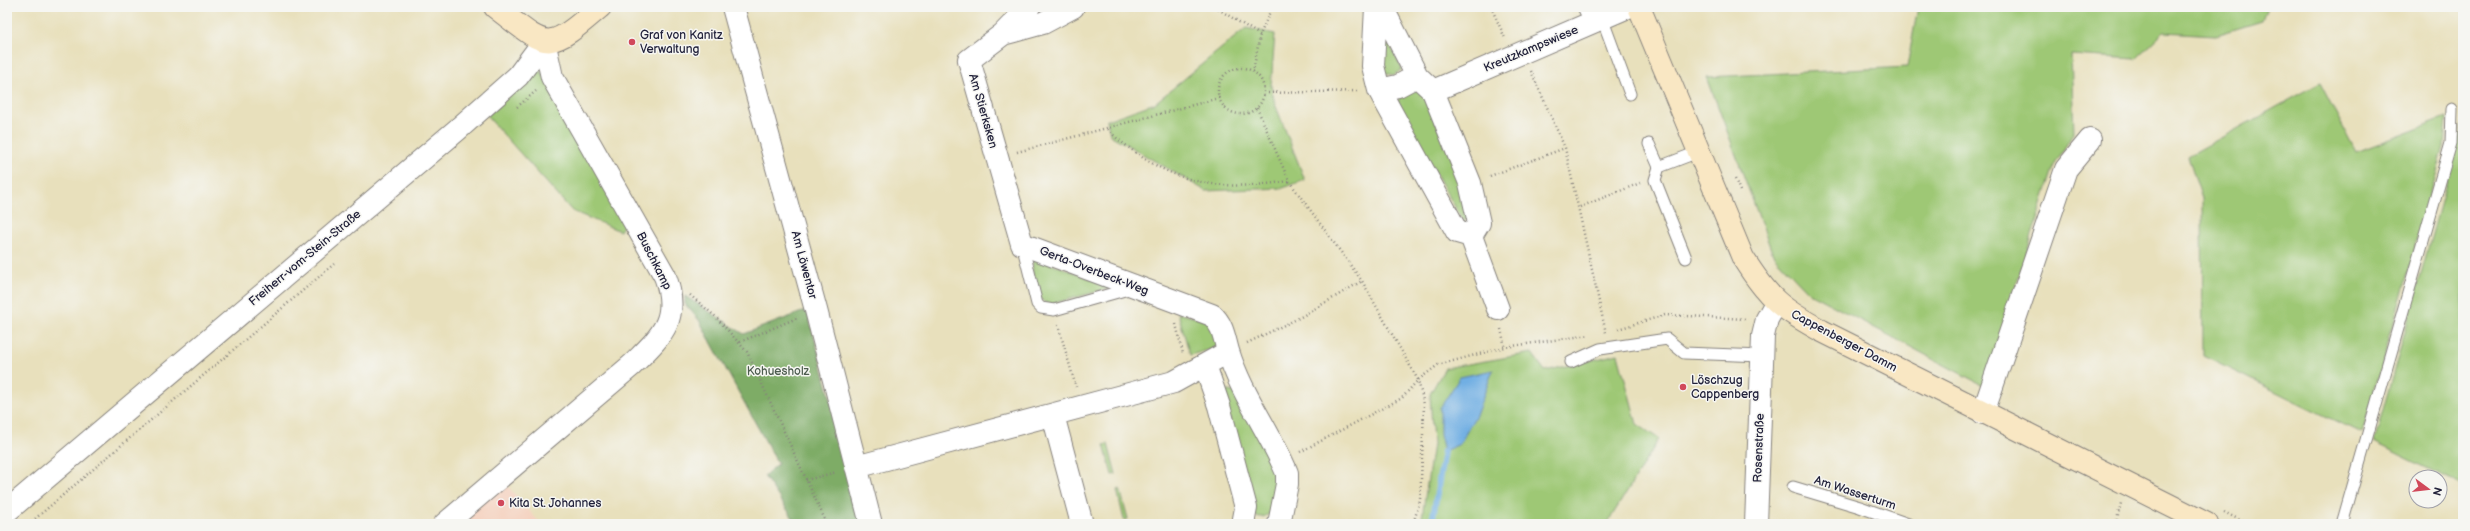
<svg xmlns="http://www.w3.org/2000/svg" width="2470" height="531" viewBox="0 0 2470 531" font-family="'Balsamiq Sans',sans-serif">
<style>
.built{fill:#f5d3c1}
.green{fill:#9ec874;stroke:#607558}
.forest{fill:#7eac66;stroke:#506750}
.water{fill:#71afe3;stroke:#4a688f}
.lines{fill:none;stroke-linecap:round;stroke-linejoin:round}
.stream{stroke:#71afe3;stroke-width:6}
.service-casing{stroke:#85817c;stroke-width:13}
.minor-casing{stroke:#85817c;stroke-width:24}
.tertiary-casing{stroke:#85817c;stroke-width:24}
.secondary-casing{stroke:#85817c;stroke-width:24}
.path{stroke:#85817c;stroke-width:2.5;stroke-dasharray:1 3;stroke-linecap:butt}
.service{stroke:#fff;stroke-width:11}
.minor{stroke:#fff;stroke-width:22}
.tertiary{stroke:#fff;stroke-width:22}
.secondary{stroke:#f9e7c3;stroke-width:22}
.poi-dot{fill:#d1495b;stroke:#f6f6f2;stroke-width:1.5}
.labels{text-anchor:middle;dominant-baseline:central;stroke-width:3;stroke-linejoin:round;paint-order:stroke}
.poi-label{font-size:12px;fill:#22223b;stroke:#f6f6f2;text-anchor:start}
.street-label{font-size:12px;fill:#22223b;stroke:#f6f6f2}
.park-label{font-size:12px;fill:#4d5c4f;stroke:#f6f6f2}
</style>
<rect width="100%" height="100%" fill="#f6f6f2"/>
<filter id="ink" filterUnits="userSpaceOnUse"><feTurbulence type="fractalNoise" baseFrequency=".025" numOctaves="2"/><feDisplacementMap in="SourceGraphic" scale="8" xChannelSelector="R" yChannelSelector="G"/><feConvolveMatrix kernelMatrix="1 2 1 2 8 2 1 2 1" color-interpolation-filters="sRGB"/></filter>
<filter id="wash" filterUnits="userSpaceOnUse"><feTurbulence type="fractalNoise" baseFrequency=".012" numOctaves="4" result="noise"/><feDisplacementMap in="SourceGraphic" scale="16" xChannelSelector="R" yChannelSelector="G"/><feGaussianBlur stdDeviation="0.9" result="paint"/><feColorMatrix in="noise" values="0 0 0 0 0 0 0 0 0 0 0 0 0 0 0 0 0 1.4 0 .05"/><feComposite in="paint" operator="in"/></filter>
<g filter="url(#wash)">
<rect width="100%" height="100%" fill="#e8e0bc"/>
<path class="built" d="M504,482l37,42h-84z"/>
<path class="green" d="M1918,7h349l-5,14 -46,14 -52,-3 -28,27 -65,-4 3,77 -20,34 -70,220 -175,-93 -36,-38 -66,-178 200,-10z
M1379,24l23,45 -8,6 -10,-2z
M1246,28l29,6 -4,52 4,18 30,76 -22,8 -77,3 -96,-56 -3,-15 48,-17z
M539,68l88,152 -7,11 -48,-20 -85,-95z
M2320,83l36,69 90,-34 -2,29 -82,287 -159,-78 -1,-157 -14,-43z
M1417,89l6,3 41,95 5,31 -6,3 -66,-116c3,-12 8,-14 20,-16z
M2463,123v363l-89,-44z
M1035,257l74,29 -2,3 -56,15 -6,-1c-9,-7 -17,-37 -10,-46z
M1178,313l34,9 6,23 -6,4 -22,6z
M1532,353l13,18 73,-17 19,70 22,15 -52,85h-186l12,-80 -3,-50 15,-26z
M1227,391l10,1 41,76 -5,43c-8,6 -12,9 -21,2l-28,-118z
M1108,444l8,30 -4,1 -8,-30z
M1120,489l8,30 -4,1 -7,-30z"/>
<path class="forest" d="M685,296l59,38 63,-24 57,214h-71l2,-3 -31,-45 14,-12 -79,-144 -14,-16z"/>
<path class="water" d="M1493,370l-16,43 -17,31 -16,7 -4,-17v-26l20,-31z"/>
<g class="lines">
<path class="stream" d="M1435,524l-2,-7 11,-66"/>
</g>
</g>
<g filter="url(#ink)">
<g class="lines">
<defs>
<path id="service" d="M1583,7l8,17
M1602,18l28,76
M1649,144l10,23
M1022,244l15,60 4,4 13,2 78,-22
M1686,258l-31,-78 4,-13 39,-15
M1571,362l29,-13 67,-10 17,14 78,3
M1793,487l67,20 48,17
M2342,524l109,-381 1,-34"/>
<path id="minor" d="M733,7l83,303 55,214
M1029,7l-26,27 -34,26 53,184 190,71c11,10 12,22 16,36 13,43 42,81 59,122v11l-8,40
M1376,7l-3,59 6,24 78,142 14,4
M1382,7l35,69 16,15
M1003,34l40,-11 30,-16
M1379,90l19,-4 19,-10
M1498,309l-27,-73 8,-13 -9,-40 -37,-92 195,-84
M1205,365l14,41 27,102 -3,16
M1983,413l83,-244 24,-29
M1053,415l29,109
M856,467l318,-85 54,-30
M445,524l187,-159c29,-29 49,-45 33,-89l-113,-199 -8,-36
M1756,524l7,-188 4,-17 9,-16"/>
<path id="tertiary" d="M7,511l450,-381 61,-54 26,-35"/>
<path id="secondary" d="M495,7c55,43 51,46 105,0
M1639,7l104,251c26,41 37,50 79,73l385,193"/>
</defs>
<use href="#service" class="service-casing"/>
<use href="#minor" class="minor-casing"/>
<use href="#tertiary" class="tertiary-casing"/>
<use href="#secondary" class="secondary-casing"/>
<path class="path" d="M1215,7l45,28
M1491,7l14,31
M1218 91a23 23 0 1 1 46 0a23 23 0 1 1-46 0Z
M1531,71l34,77 41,185
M1253,72l7,-37 12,-28
M1264,93l94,-2
M517,107l19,-16
M1257,108l32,73 73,100 56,99 6,24 -1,31 -3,66 -7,23
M1108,129c8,10 18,16 28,24 50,35 95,37 153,28
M1017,152l202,-54
M1490,176l75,-28
M1735,179l5,12
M1580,207l60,-24
M690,295l26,22 31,35 80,172
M1176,324l7,30
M1058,325l18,62
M1501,329l4,18
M1618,329l47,-14 82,4
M740,342l57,-24
M1247,343l52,-25 63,-37
M1300,452l102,-54 16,-18 20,-15 67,-18 85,-12
M806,480l31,-8
M2224,512l24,12
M29,524l305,-260
M2116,524l5,-21"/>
<use href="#service" class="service"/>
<use href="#minor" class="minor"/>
<use href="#tertiary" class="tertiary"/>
<use href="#secondary" class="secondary"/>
</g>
</g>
<g class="poi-dot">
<circle cx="632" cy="42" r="4"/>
<circle cx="1683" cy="387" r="4"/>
<circle cx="501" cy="503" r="4"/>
</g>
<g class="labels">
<g class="poi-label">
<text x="640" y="35">Graf von Kanitz<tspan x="640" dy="14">Verwaltung</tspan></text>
<text x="1691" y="380">Löschzug<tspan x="1691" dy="14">Cappenberg</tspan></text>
<text x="509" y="503">Kita St. Johannes</text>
</g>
<g class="street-label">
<text transform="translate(1531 49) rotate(-23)">Kreutzkampswiese</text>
<text transform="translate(983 111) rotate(74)">Am Stierksken</text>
<text transform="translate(305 258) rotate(-40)">Freiherr-vom-Stein-Straße</text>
<text transform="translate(654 261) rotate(63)">Buschkamp</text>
<text transform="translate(804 265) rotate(75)">Am Löwentor</text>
<text transform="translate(1094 271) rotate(21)">Gerta-Overbeck-Weg</text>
<text transform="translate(1844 341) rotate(28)">Cappenberger Damm</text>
<text transform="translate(1759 448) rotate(-88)">Rosenstraße</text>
<text transform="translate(1855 493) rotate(18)">Am Wasserturm</text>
</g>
<g class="park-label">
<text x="778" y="371">Kohuesholz</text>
</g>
</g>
<rect width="2470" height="531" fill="none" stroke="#f6f6f2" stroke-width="24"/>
<g transform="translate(2428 489) rotate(105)"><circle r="19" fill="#f6f6f2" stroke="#a1a1a9"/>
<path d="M0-3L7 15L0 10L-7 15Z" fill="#d1495b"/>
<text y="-6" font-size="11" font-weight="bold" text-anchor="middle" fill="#22223b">N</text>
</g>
</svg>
